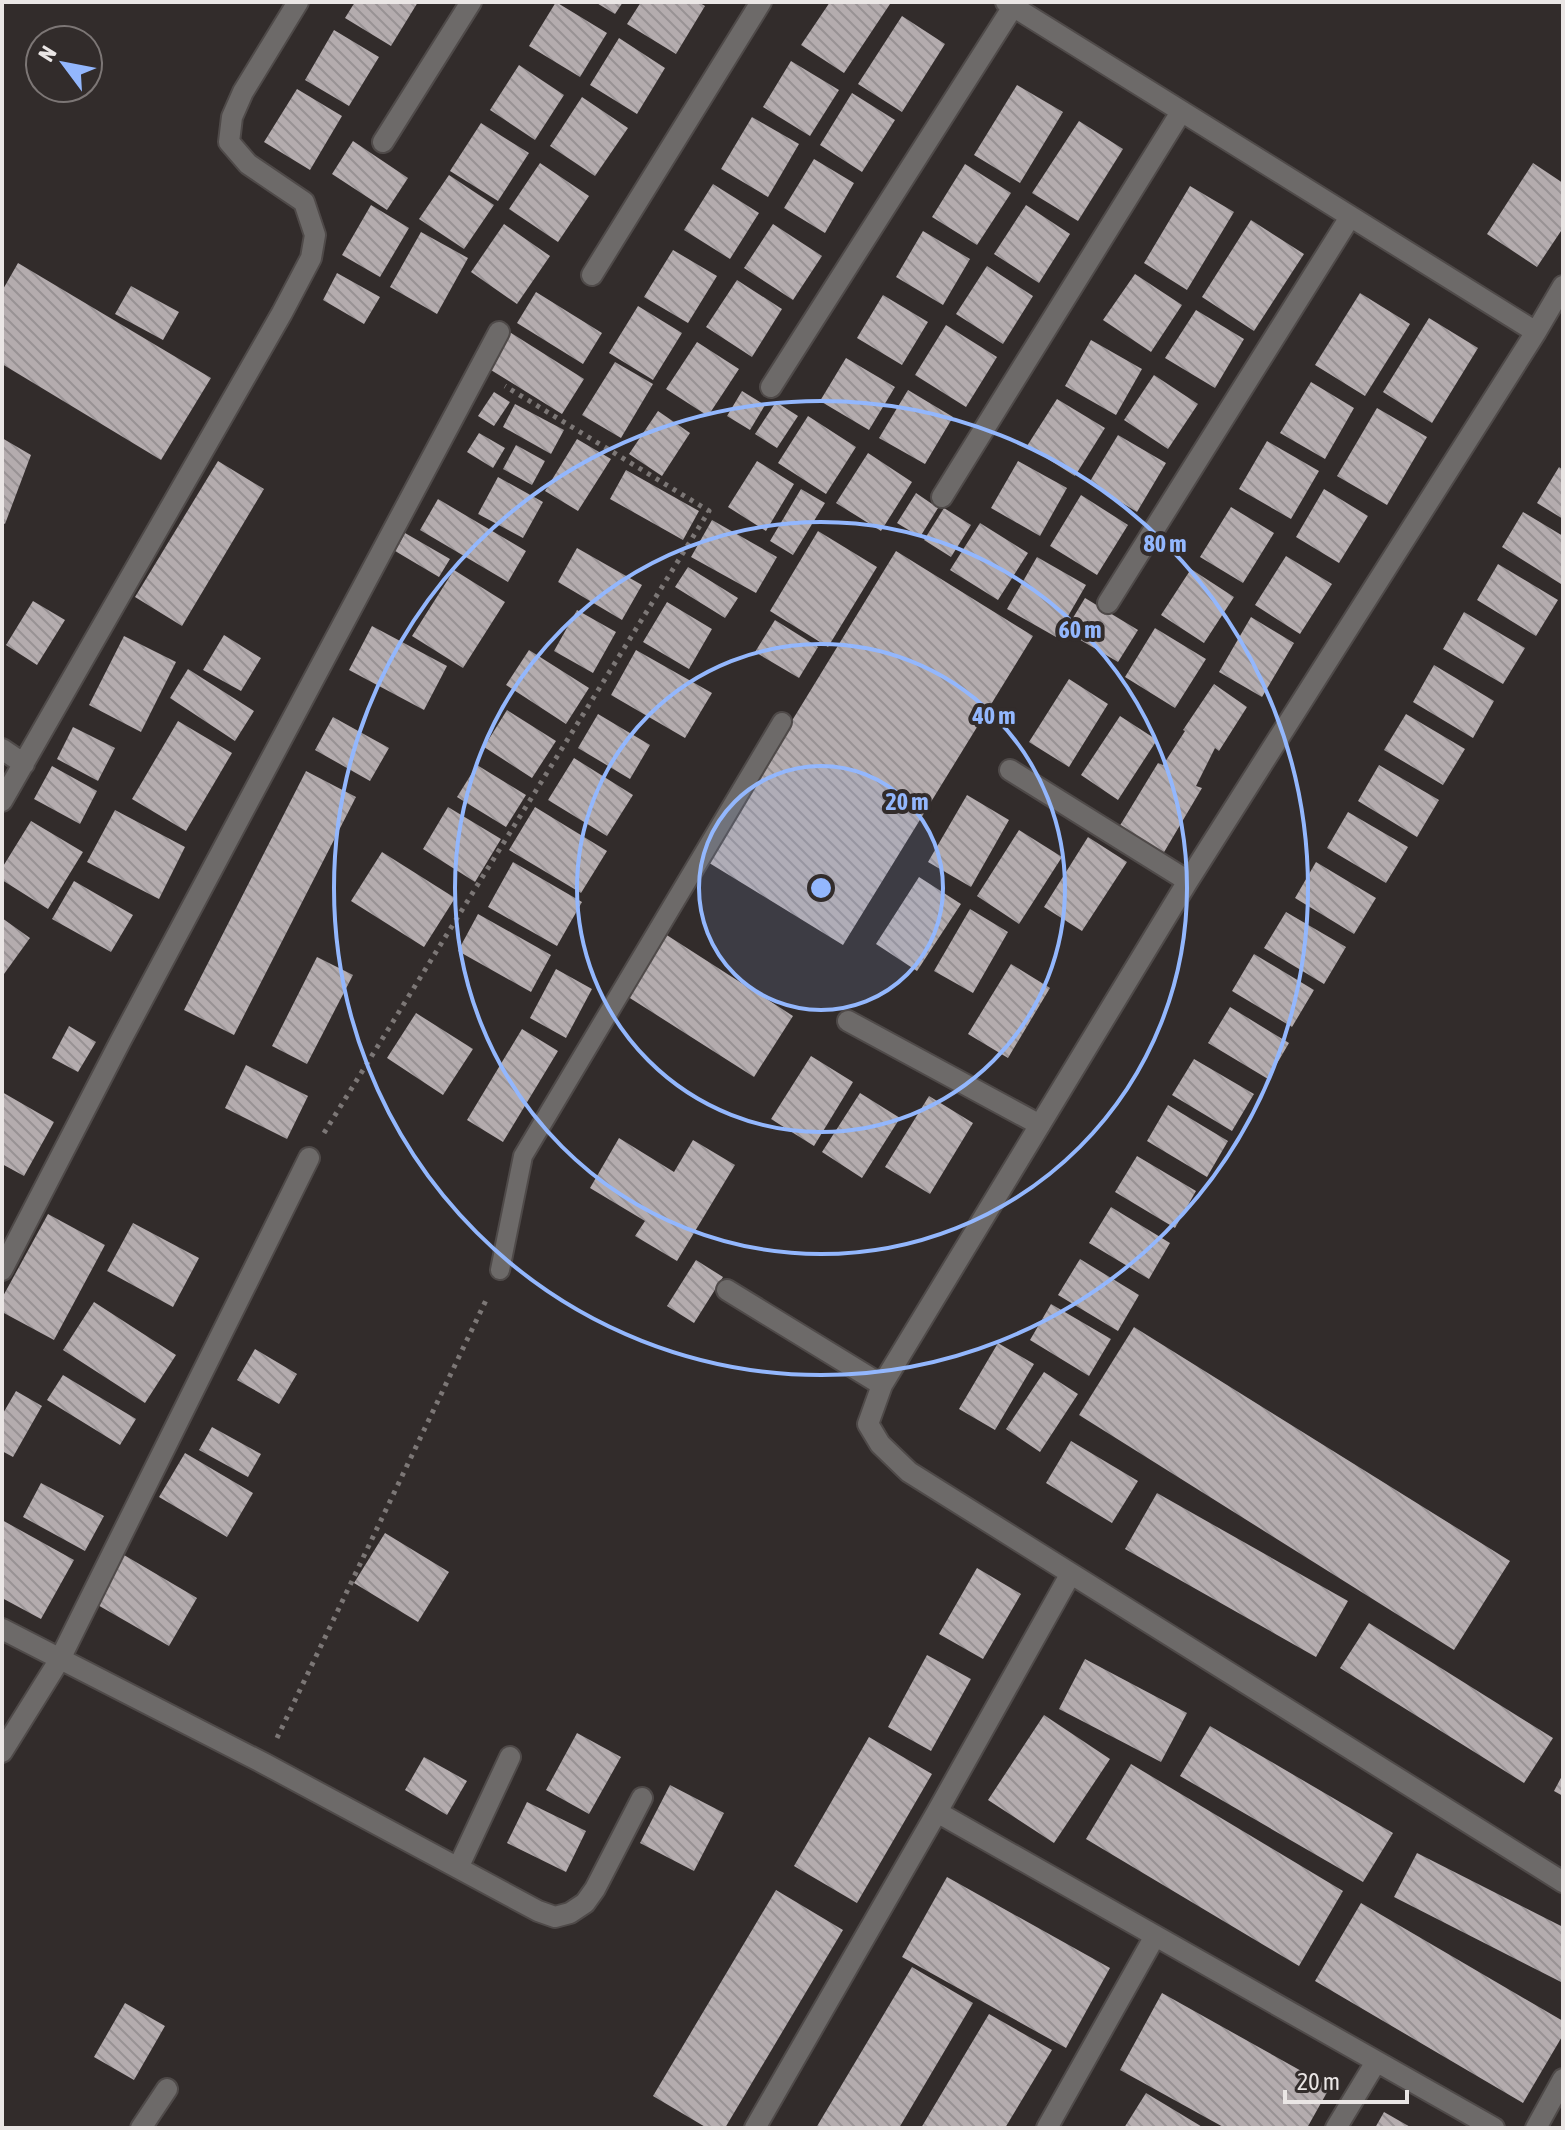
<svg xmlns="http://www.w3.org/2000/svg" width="1565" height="2130" viewBox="0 0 1565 2130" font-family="'Asap Condensed',sans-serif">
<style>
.building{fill:url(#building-back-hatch)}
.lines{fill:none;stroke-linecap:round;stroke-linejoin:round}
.service-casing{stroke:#4f4a49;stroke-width:22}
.minor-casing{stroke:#4f4a49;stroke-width:24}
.path{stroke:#7c7776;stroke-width:5;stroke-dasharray:4 6;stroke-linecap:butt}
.service{stroke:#6d6a69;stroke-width:18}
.minor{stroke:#6d6a69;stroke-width:20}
.ring{fill:none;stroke:#93b7fd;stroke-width:4}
.centre{fill:#93b7fd;stroke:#322c2b;stroke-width:4}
.ring-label{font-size:24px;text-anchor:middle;font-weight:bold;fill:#93b7fd;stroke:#322c2b;stroke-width:8;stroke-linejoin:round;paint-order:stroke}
</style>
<defs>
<pattern id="building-back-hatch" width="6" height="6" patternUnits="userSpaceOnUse" patternTransform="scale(2)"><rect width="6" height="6" fill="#b4acae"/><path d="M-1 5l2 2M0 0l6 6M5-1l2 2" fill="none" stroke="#989294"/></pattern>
</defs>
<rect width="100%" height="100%" fill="#322c2b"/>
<path class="building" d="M355,2h63l-27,44 -46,-28z
M556,2l51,31 -27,44 -51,-31z
M595,2h28l-8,12z
M641,2h57l7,4 -29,48 -49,-30z
M830,2l60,2 -46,69 -43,-28z
M902,16l43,28 -43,68 -44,-28z
M334,30l45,27 -30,49 -44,-26z
M619,38l46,30 -28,46 -47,-29z
M791,61l48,29 -29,46 -47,-29z
M519,65l45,30 -29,45 -45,-30z
M1017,85l46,27 -43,71 -46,-28z
M297,89l45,27 -32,54 -46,-28z
M852,93l43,27 -33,52 -42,-27z
M582,97l46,31 -33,48 -45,-30z
M752,117l47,27 -31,53 -47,-28z
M1079,121l44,28 -45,72 -46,-28z
M481,123l48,30 -31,48 -48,-30z
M353,141l55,37 -21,32 -55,-36z
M814,159l40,24 -29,50 -41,-25z
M540,163l49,33 -31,46 -49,-33z
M1533,163l30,20v45l-26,39 -50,-33z
M965,164l46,29 -34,52 -45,-28z
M449,175l45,30 -30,44 -45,-30z
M713,184l46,29 -29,46 -46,-29z
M1190,186l44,26 -47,78 -43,-27z
M371,205l38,23 -29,49 -38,-22z
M1026,205l44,29 -31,49 -45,-29z
M1251,220l53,34 -50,77 -52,-34z
M504,224l46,32 -33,48 -46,-32z
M773,224l49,32 -29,44 -49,-32z
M923,231l47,28 -27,46 -47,-28z
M421,232l47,26 -31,56 -47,-27z
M673,250l44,26 -29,47 -44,-26z
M18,263l193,115 -50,82 -159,-96v-73z
M987,266l46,30 -30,48 -47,-30z
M337,273l43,24 -16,27 -41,-24z
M1135,274l47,31 -31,47 -48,-32z
M737,280l45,29 -30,48 -46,-30z
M131,286l48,26 -16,28 -48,-26z
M536,292l66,41 -19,31 -66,-41z
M1360,293l50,31 -45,72 -50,-31z
M883,295l45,27 -26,43 -45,-27z
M638,306l44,27 -29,47 -44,-27z
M1196,310l48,29 -29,49 -50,-30z
M1429,318l49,30 -46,75 -49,-31z
M946,325l51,32 -31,50 -51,-32z
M508,331l76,48 -22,35 -76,-47z
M1091,340l51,29 -26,46 -51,-29z
M697,342l42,27 -31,47 -42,-27z
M846,358l49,29 -26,43 -49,-29z
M615,362l38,22 -32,54 -39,-23z
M1154,375l44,29 -30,45 -44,-29z
M1311,382l43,26 -29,51 -45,-26z
M908,390l45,27 -28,47 -46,-26z
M742,391l23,14 -15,25 -23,-14z
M494,392l16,10 -16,24 -16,-10z
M1057,399l48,29 -30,48 -48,-30z
M776,402l22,14 -21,32 -22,-14z
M515,404l49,26 -13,24 -48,-27z
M1377,408l50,29 -40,68 -50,-29z
M658,411l32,22 -28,43 -33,-22z
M808,416l48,31 -30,47 -48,-31z
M479,433l26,15 -12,20 -26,-16z
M1118,435l48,28 -29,49 -48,-29z
M2,438l29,17 -26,69 -3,-2z
M577,439l34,20 -33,52 -33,-20z
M1267,441l52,30 -28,48 -52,-30z
M516,445l29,16 -13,24 -29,-16z
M868,453l44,29 -31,49 -45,-28z
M218,461l46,28 -82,137 -47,-29z
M757,461l37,23 -28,47 -38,-24z
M1018,461l49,27 -27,48 -49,-28z
M1559,467l4,3v49l-26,-16z
M626,470l73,41 -16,29 -73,-41z
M498,477l45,25 -20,36 -45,-24z
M801,489l24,14 -32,52 -23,-14z
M1324,489l44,27 -29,47 -43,-26z
M916,493l22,15 -18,29 -23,-14z
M1081,495l47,30 -31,50 -47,-29z
M438,499l88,52 -18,31 -88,-52z
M1231,507l43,26 -31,50 -43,-26z
M944,508l27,17 -20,32 -27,-17z
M1523,512l40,24v45l-2,3 -59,-37z
M712,520l65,37 -21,36 -65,-36z
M980,523l48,30 -30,47 -48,-30z
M818,531l59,36 -49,80 -58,-36z
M405,533l45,26 -11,18 -44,-26z
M577,548l65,37 -20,35 -64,-38z
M896,551l137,85 -190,309 -137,-84z
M1286,556l46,28 -32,50 -45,-29z
M1037,557l49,28 -30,52 -49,-28z
M1498,564l60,36 -22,36 -59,-36z
M688,567l50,31 -13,20 -50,-31z
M1191,569l43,28 -30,46 -43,-28z
M454,570l51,32 -42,66 -51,-32z
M1085,598l53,32 -20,32 -53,-31z
M33,601l32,19 -28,45 -31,-20z
M667,602l45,27 -23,40 -46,-27z
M577,610l39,22 -23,41 -39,-22z
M1464,612l61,36 -22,36 -60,-35z
M1251,617l43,26 -32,54 -43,-25z
M775,620l43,27 -19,31 -44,-26z
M372,626l75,40 -23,44 -75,-40z
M1155,628l51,31 -31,49 -50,-31z
M224,635l37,23 -20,33 -38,-21z
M124,636l52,26 -35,70 -52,-27z
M529,650l60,38 -23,36 -60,-39z
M636,650l76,43 -27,45 -74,-43z
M1434,665l60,36 -21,37 -60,-36z
M188,669l66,42 -19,30 -65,-43z
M1069,679l39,25 -39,63 -40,-25z
M1214,684l33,23 -28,44 -4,-3 -19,38 6,2 -42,71 -44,-27 42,-69 5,2 22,-34 -2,-1z
M507,710l49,31 -24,37 -48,-31z
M598,714l52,31 -20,34 -52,-31z
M1406,714l59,35 -22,36 -59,-35z
M1120,716l37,24 -39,60 -37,-25z
M333,717l56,31 -19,33 -55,-31z
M178,721l54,32 -46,78 -54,-32z
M73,727l42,21 -17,33 -41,-22z
M574,758l59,37 -26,41 -59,-36z
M477,765l49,30 -20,32 -49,-30z
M1379,765l60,35 -22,37 -59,-36z
M52,766l45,25 -17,33 -46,-25z
M306,771l50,26 -122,238 -50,-25z
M967,795l42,25 -38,67 -43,-25z
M448,807l53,32 -26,43 -52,-33z
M535,807l72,44 -26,42 -72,-43z
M115,810l70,37 -26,52 -72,-37z
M1348,812l60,35 -22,36 -59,-35z
M31,821l52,31 -35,57 -46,-29v-12z
M1019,830l43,27 -43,67 -42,-28z
M1088,837l39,25 -45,69 -38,-24z
M382,852l73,46 -31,49 -73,-46z
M513,862l69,40 -25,44 -69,-39z
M1316,862l60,36 -22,36 -59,-36z
M919,877l42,27 -44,67 -41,-27z
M74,881l59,34 -22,37 -59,-33z
M970,909l38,23 -35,61 -39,-22z
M1286,912l60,35 -22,37 -60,-36z
M478,914l73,41 -20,37 -73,-41z
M2,918l28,20 -26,36 -2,-1z
M662,932l131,84 -39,61 -132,-84z
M1254,954l60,36 -22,37 -60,-36z
M317,957l36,18 -46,89 -35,-18z
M1011,964l39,24 -42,70 -40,-24z
M556,969l36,20 -26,49 -36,-20z
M1230,1007l59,36 -21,36 -60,-36z
M416,1013l57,36 -30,46 -56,-37z
M69,1026l27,16 -18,30 -26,-14z
M522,1029l36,22 -55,91 -36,-22z
M811,1056l42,26 -39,64 -43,-27z
M1194,1059l60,35 -22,37 -60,-36z
M246,1065l62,31 -21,43 -62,-31z
M2,1092l52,30 -30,54 -22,-12z
M860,1093l40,25 -38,60 -40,-26z
M929,1096l44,27 -43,71 -45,-27z
M1168,1105l60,36 -21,36 -60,-36z
M619,1138l55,34 19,-32 42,25 -58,96 -42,-25 10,-15 -55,-33z
M1137,1156l59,35 -21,37 -60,-36z
M1111,1207l59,36 -21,36 -60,-36z
M48,1214l57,31 -51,95 -52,-28v-14z
M133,1223l66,35 -26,49 -66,-36z
M1080,1259l59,36 -21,36 -60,-36z
M696,1260l27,17 -29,46 -27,-17z
M94,1302l82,53 -31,48 -82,-53z
M1051,1304l60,35 -22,37 -59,-36z
M1134,1327l376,234 -56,89 -375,-235z
M998,1343l36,21 -39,66 -36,-21z
M255,1349l42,25 -18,30 -42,-24z
M1044,1372l34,22 -38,58 -34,-23z
M63,1375l73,44 -16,26 -73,-45z
M16,1391l26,15 -29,51 -11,-6v-36z
M212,1427l49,27 -13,23 -49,-27z
M1071,1441l67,40 -26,42 -66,-40z
M185,1453l68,40 -26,44 -68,-40z
M41,1483l63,33 -19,35 -62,-34z
M1157,1493l191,108 -32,56 -191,-108z
M2,1520l72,40 -33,59 -39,-21z
M385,1533l64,39 -31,50 -64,-39z
M124,1555l73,43 -28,48 -73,-42z
M977,1568l44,26 -38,65 -44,-25z
M1369,1623l184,115 -29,45 -184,-115z
M927,1655l44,24 -40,72 -43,-24z
M1085,1659l102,54 -26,49 -102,-53z
M1044,1715l66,44 -56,84 -66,-43z
M1210,1726l183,107 -30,49 -183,-106z
M577,1733l44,24 -32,57 -43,-24z
M869,1737l63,37 -75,129 -63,-37z
M424,1757l43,24 -20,34 -42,-25z
M1131,1764l212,127 -44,75 -213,-127z
M1563,1774v22l-9,-5z
M670,1785l54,28 -30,58 -54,-28z
M527,1802l59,29 -20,41 -59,-29z
M1417,1853l146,74v56l-169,-86z
M947,1877l163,91 -44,80 -164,-91z
M776,1890l67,40 -118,198h-18l-54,-32z
M1361,1903l202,118v14l-40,68 -208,-122z
M912,1967l61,36 -74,125h-83z
M1162,1993l168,94 -23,41h-82l-105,-58z
M125,2003l40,23 -31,54 -40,-23z
M989,2014l63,36 -47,78h-84z
M1146,2093l58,35h-80z
M1384,2112l28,16h-37z"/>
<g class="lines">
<defs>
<path id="service" d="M500,1270l23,-114 259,-434"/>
<path id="minor" d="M1006,2l530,330
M383,142l88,-140
M592,275l169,-273
M1563,286l-27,46 -348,549 -306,504 -14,39 12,20 29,28 654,410
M771,387l245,-385
M942,497l239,-385
M1108,603l242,-386
M2,749l22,15
M1010,770l178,111
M2,801l280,-488 29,-55 4,-23 -11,-33 -56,-38 -19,-22 3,-25 11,-25 55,-90
M848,1021l192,104
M2,1270l119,-230 378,-708
M727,1290l155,95
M2,1629l263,135 273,147 17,6 15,-4 15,-10 10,-14 47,-91
M2,1752l58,-93 249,-501
M937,1812l557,316
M458,1868l52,-111
M141,2128l26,-39
M755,2128l182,-316 133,-237
M1047,2128l108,-192
M1336,2128l40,-66
M1536,2128l27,-49"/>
</defs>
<use href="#service" class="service-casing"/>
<use href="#minor" class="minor-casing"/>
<path class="path" d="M324,1133l385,-622 -204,-125
M277,1738l211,-442"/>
<use href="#service" class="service"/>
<use href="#minor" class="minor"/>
</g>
<circle cx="821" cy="888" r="122" fill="#93b7fd" fill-opacity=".12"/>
<g class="ring">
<circle cx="821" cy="888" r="122"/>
<circle cx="821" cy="888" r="244"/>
<circle cx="821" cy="888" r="366"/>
<circle cx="821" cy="888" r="487"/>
</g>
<circle cx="821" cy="888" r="12" class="centre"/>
<g class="ring-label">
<text x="1165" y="552">80 m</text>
<text x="1080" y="638">60 m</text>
<text x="994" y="724">40 m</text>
<text x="907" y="810">20 m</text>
</g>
<rect width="1565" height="2130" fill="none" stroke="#eae6e5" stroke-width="8"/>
<g transform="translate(64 64) rotate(302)"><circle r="38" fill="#322c2b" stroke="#7c7675" stroke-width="2"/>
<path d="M0-6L14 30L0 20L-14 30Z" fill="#93b7fd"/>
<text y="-12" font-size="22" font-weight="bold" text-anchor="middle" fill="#eae6e5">N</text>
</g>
<path d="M1285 2090v12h122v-12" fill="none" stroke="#eae6e5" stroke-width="4"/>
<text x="1297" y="2090" font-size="24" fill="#eae6e5" stroke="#322c2b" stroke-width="6" paint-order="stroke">20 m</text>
</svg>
